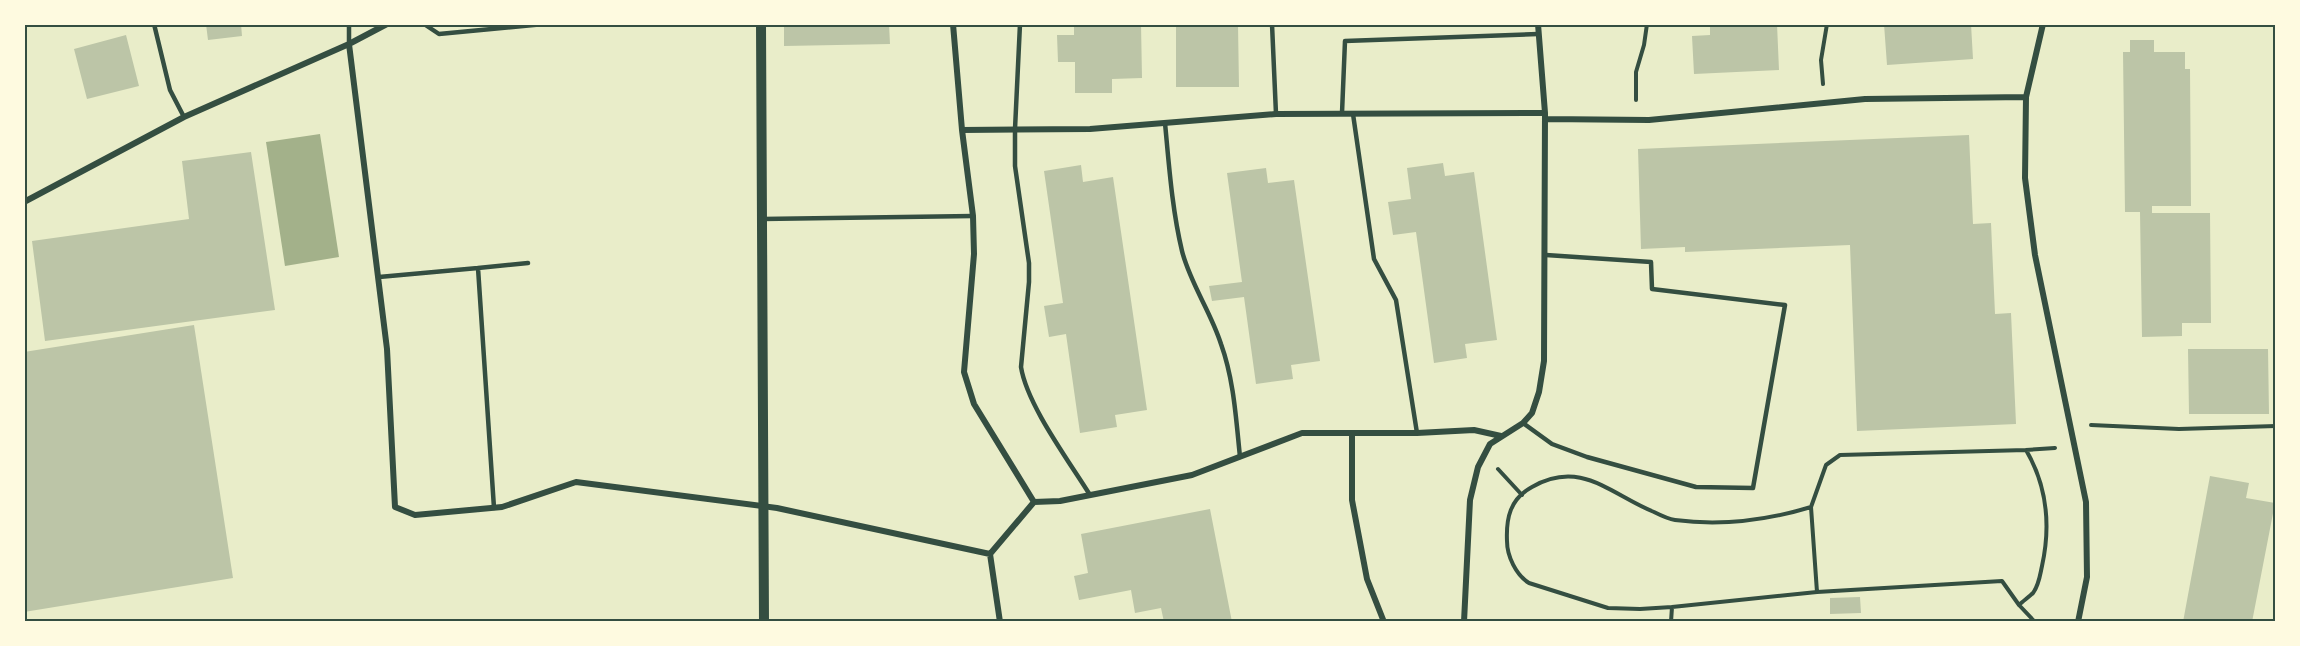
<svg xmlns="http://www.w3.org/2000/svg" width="2300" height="646" viewBox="0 0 2300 646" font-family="Barlow,sans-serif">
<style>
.water{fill:#a3b18a}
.building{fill:#bcc5a7}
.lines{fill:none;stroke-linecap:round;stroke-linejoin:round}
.path{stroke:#344e41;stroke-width:4}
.service{stroke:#344e41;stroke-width:4.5}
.minor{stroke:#344e41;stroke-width:6}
.tertiary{stroke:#344e41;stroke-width:10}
.neatline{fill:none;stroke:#344e41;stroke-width:2}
</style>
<rect width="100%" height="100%" fill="#e9edc9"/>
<path class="water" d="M320,134l19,123 -54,9 -19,-124z"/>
<path class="building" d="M206,24h35l1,12 -34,4z
M784,24h105l1,20 -106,2z
M1074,24h67l1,54 -30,1v14h-37v-31h-17l-1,-27h17z
M1710,24h67l2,46 -85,4 -2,-38 18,-1z
M1884,24h87l2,35 -86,6z
M1176,25h62l1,62h-63z
M126,35l13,51 -52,13 -13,-50z
M2130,40h24v12h31v17h5l1,137h-39v7h58l1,110h-29v13l-40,1 -2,-125h-15l-2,-160h7z
M1969,135l4,89 18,-1 4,91 16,-1 5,111 -159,7 -7,-186 -165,7v-5l-44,2 -3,-100z
M251,152l24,158 -230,31 -13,-100 157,-22 -7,-58z
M1443,163l2,13 29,-4 23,168 -32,4 2,14 -33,5 -18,-131 -23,3 -5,-33 23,-3 -4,-31z
M1081,165l2,17 30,-5 34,233 -32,5 2,12 -37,6 -14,-99 -17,3 -5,-31 19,-3 -19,-132z
M1266,168l2,15 26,-3 26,181 -29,4 2,14 -37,5 -12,-87 -32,4 -3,-15 33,-4 -15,-109z
M194,325l39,253 -209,34v-260z
M2188,349h80l1,65h-80z
M2210,476l39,7 -3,15 29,5 -23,119h-69z
M1210,509l22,113h-68l-3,-14 -26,5 -4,-23 -52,10 -5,-24 14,-3 -7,-39z
M1860,597l1,16 -31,1v-16z"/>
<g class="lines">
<path class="path" d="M1823,84l-2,-24 6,-36
M1636,100v-28l8,-27 3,-21
M2091,425l88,4 97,-3
M2026,450l29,-2
M1498,469l24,26
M1811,507l6,85 185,-11 17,24
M1672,607l145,-15
M1671,622l1,-15 -32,2 -32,-1 -79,-25c-13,-8 -22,-27 -22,-42 -1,-23 3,-42 25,-54 49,-28 78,7 122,25 6,3 14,7 21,8 45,6 93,0 136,-13l15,-42 14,-10 186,-5c21,36 25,75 16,116 -2,9 -3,19 -9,27 -4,4 -10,8 -14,12l16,17"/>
<path class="service" d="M154,24l16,66 14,27
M424,24l15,10 105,-10
M1020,24l-5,105v37l14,97v19l-8,85c6,38 48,94 69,128
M1272,24l4,90
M349,44v-20
M1342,113l3,-72 193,-7
M1353,114l21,145 22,41 21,133
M1165,123c4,42 7,86 17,128 8,32 29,61 39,93 13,36 15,75 19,113
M761,219l212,-3
M478,268l50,-5
M379,277l99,-9 16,240
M1523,423l29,21 35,13 109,30 57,1 32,-183 -133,-16 -1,-27 -105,-7"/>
<path class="minor" d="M953,24l9,106 11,86 1,38 -10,118 10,32 60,98 -44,52 10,68
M2043,24l-17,73 -1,81 10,77 51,247 1,75 -9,45
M349,44l38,305 8,158 20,8 87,-8 74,-25 201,26 213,46
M1545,119l104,1 216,-21 161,-2
M962,130l128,-1 186,-15 269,-1
M24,202l160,-85 165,-73 38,-20
M1352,433v67l15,79 17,43
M1034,502l26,-1 132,-26 110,-42h115l57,-3 27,6
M1464,622l6,-122 8,-33 12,-23 33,-21 9,-10 7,-21 5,-31 1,-248 -7,-89"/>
<path class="tertiary" d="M761,24l3,598"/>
</g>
<rect width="2300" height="646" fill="none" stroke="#fefae0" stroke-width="51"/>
<rect x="26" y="26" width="2248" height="594" class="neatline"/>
</svg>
